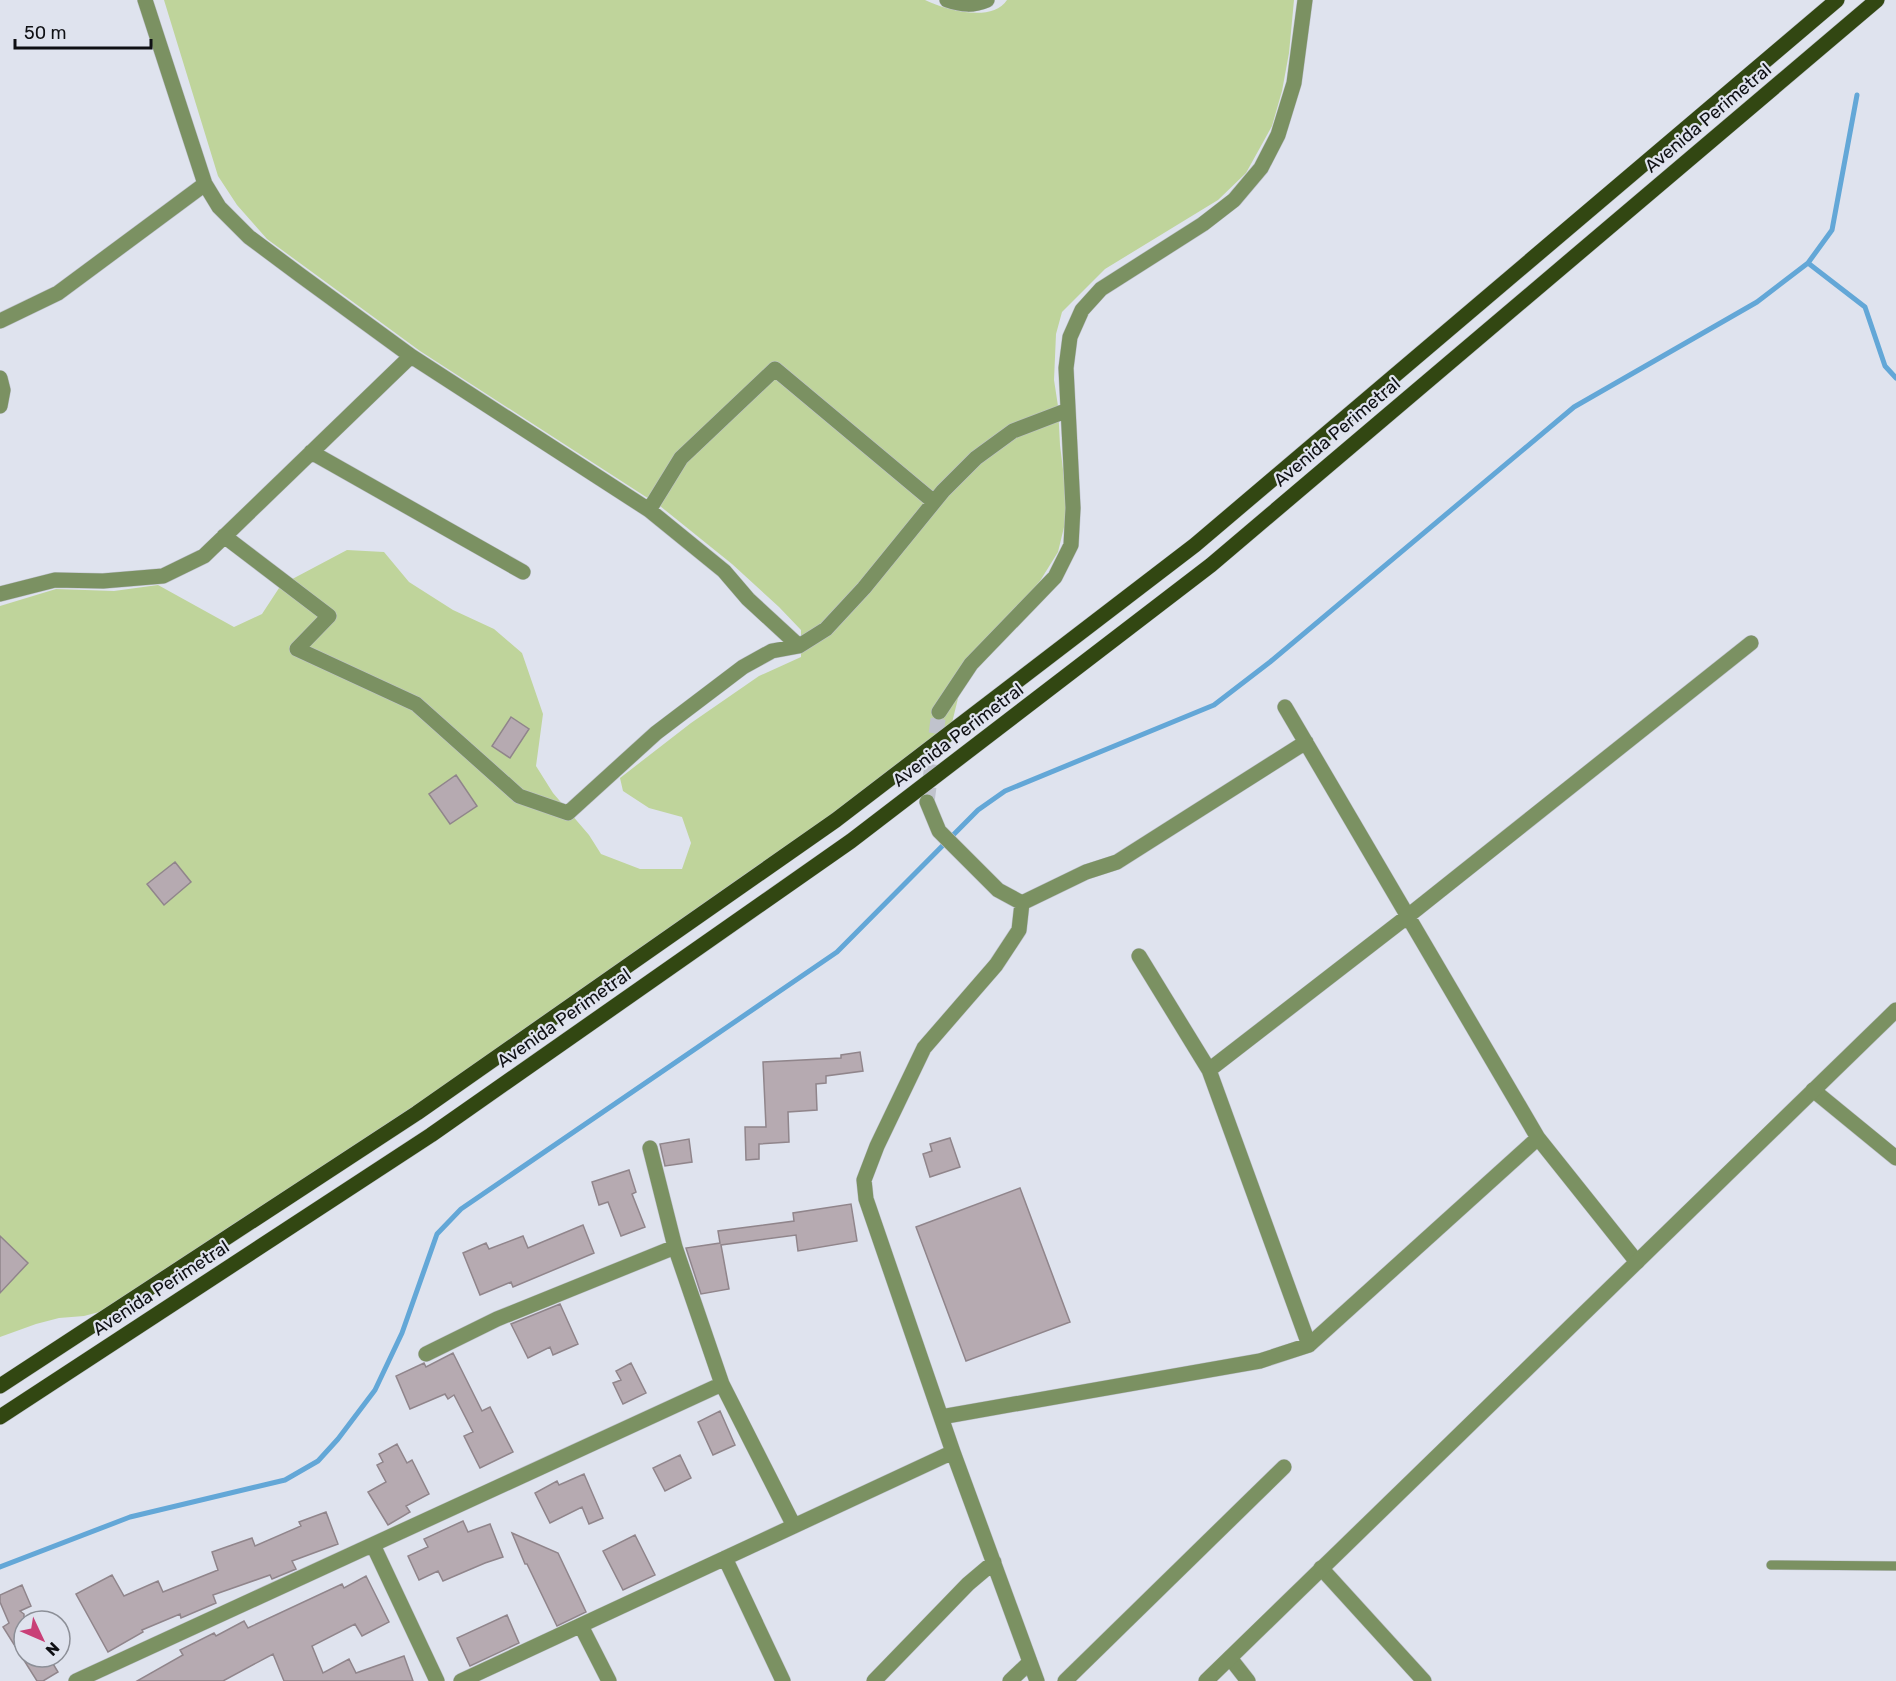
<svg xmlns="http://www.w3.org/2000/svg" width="1896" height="1681" viewBox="0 0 1896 1681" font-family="Rubik,sans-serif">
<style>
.green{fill:#bfd49b}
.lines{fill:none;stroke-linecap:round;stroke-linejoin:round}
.stream{stroke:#63a7d7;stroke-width:5}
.building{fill:#b6aab1;stroke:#90858b;stroke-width:1.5}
.minor-tunnel{stroke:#c0c3cd;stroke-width:15;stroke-dasharray:15 8;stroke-linecap:butt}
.service-casing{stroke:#bec1cb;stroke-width:10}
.minor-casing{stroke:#bec1cb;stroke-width:16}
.tertiary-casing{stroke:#bec1cb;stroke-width:16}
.primary-casing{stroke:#bec1cb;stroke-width:16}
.service{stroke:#7b9162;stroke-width:9}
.minor{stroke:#7b9162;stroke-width:15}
.tertiary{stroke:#7b9162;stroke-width:15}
.primary{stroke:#324712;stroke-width:15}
.labels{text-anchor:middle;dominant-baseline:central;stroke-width:4.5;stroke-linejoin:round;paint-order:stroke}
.street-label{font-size:18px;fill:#0f1014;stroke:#dfe3ee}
</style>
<rect width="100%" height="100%" fill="#dfe3ee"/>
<path class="green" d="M164,0h761c21,10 67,23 82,0h287l-5,53 -7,38 -10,35 -26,47 -28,27 -113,69 -43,43 -6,22 -2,46 4,26 2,39 5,41v37l-7,29 -18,29 -31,36 -48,69 -11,45 -113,95 -719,481 -34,9 -25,2 -23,6 -36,13v-731l56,-17 58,2 44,-6 76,42 28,-13 19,-29 66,-35 37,2 25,30 44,28 41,19 28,24 21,61 -7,52 17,27 36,42 12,19 39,15h42l9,-26 -9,-26 -33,-9 -26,-17 -3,-13 71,-55 68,-47 42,-19v-27l-22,-23 -47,-43 -72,-58 -240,-155 -153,-112 -30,-34 -19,-29z"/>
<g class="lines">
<path class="stream" d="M1808,263l57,44 20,59 11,12
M0,1567l130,-50 155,-37 33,-19 20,-22 37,-49 27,-57 35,-99 24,-25 376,-257 141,-142 27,-19 209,-86 56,-43 304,-255 183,-105 51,-39 24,-33 25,-135"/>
</g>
<path class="building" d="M511,717l18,12 -19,29 -18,-12z
M456,775l21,31 -27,18 -21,-30z
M175,862l16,20 -27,23 -17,-21z
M860,1052l3,19 -37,5v7l-10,1 1,26 -29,2 1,30 -30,2v15l-13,1 -1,-33h21l-3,-65 78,-4v-3z
M950,1138l10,29 -30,10 -7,-23 9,-3 -2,-7z
M689,1139l3,23 -27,4 -5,-22z
M629,1170l7,22 -4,2 13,33 -24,9 -13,-34 -9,3 -7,-23z
M1020,1188l50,134 -104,39 -50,-134z
M851,1204l6,37 -59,10 -2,-16 -75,10 8,44 -28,5 -15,-46 34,-5 -2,-12 76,-10 -1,-8z
M583,1225l11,28 -81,34 -2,-5 -31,13 -17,-42 23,-10 3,6 34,-13 5,12z
M0,1236l28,27 -28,30z
M560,1304l18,40 -25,11 -3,-8 -22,11 -17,-34z
M453,1353l29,58 8,-4 23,45 -33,16 -16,-32 9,-4 -19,-37 -6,4 -3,-5 -35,15 -14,-33 28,-13 2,4z
M631,1363l15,30 -23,11 -10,-21 8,-3 -5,-9z
M720,1411l15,34 -22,10 -15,-33z
M397,1444l10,19 5,-3 17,34 -23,12 4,6 -22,13 -20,-33 18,-10 -9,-17 6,-3 -4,-8z
M680,1455l11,23 -26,13 -12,-23z
M584,1474l19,44 -14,6 -7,-17 -32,16 -15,-30 22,-12 2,4z
M326,1512l12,32 -46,17 4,8 -24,10 -2,-4 -57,20 3,8 -35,15 -1,-4 -38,16 1,2 -35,20 -32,-58 36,-19 12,21 34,-15 5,11 55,-22 -6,-18 40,-14 3,8 46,-20 -2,-4z
M463,1521l5,11 22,-8 13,33 -18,6 -42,18 -5,-10 -19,9 -11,-24 20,-9 -4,-8z
M512,1533l46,20 28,59 -29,14 -30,-62h-2z
M635,1535l20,40 -32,15 -20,-39z
M366,1576l23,46 -27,14 -7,-12 -43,22 11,27 26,-14 7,14 48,-17 9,25h-129l-11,-27 -50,27h-86l46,-26 -3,-5 34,-17 2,3 28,-15 4,7 94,-44 2,4z
M22,1585l9,21 -11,5 4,3v43h25l9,15 -15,9h-6l-34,-54 6,-4 -9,-21v-7z
M507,1615l12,28 -49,23 -13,-28z"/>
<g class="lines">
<path class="minor-tunnel" d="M927,802l12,-90"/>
<defs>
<path id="service" d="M1771,1565l125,1"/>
<path id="minor" d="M145,0l60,184 14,23 30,30 51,38 111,81 238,154 75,61 24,28 51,47
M947,0c15,5 26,6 40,0
M0,321l58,-28 147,-109
M0,378l3,12 -3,16
M311,452l212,120
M649,510l32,-52 94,-89 159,133
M224,536l105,80 -32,33 119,55 103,92 49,17 88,-80 87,-66 29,-16 27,-5 27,-17 38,-41 79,-97 33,-33 37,-27 55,-21
M0,594l55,-14 48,1 60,-5 41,-20 207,-200
M1285,707l253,431 99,124
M939,712l32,-48 84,-87 16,-32 2,-37 -7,-140 4,-31 12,-27 19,-21 102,-65 31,-24 27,-32 17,-33 16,-52 11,-83
M927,802l12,29 59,59 24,13 -3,27 -23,35 -72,83 -47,98 -13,34 2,19 87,253 84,229
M1022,903l64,-31 31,-10 189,-120
M1139,956l70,114 100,275
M1209,1070l199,-154 343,-273
M1813,1090l83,68
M650,1148l25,99 47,137 72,142
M426,1354l71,-35 178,-72
M941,1417l319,-56 49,-16 229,-207
M373,1545l64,136
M725,1558l58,123
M1321,1568l103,113
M581,1626l28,55
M1230,1658l18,23
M76,1681l646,-297
M461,1681l492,-229
M874,1681l94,-97 26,-22
M1010,1681l20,-19
M1065,1681l219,-214"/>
<path id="tertiary" d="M1206,1681l690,-671"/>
<path id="primary" d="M0,1386l417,-273 419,-293 359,-275 642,-545
M0,1417l431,-282 420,-294 360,-276 666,-565"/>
</defs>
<use href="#service" class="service-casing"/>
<use href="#minor" class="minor-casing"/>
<use href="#tertiary" class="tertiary-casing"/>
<use href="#primary" class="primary-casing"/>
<use href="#service" class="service"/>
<use href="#minor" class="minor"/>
<use href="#tertiary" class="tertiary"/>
<use href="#primary" class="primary"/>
</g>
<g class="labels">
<g class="street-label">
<text transform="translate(1708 118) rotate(-40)">Avenida Perimetral</text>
<text transform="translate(1337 432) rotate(-40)">Avenida Perimetral</text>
<text transform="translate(958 735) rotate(-37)">Avenida Perimetral</text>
<text transform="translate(564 1018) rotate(-35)">Avenida Perimetral</text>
<text transform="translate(161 1288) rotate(-33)">Avenida Perimetral</text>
</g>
</g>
<g transform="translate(42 1639) rotate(134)"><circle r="28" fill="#dfe3ee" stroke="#8c8f97" stroke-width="1.5"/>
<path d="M0-4.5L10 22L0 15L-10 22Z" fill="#c93f77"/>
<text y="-9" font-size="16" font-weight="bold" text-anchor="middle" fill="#0f1014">N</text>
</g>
<path d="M15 39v9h136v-9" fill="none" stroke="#0f1014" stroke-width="3"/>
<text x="24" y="39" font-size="18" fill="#0f1014" stroke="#dfe3ee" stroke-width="4.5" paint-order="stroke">50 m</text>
</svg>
